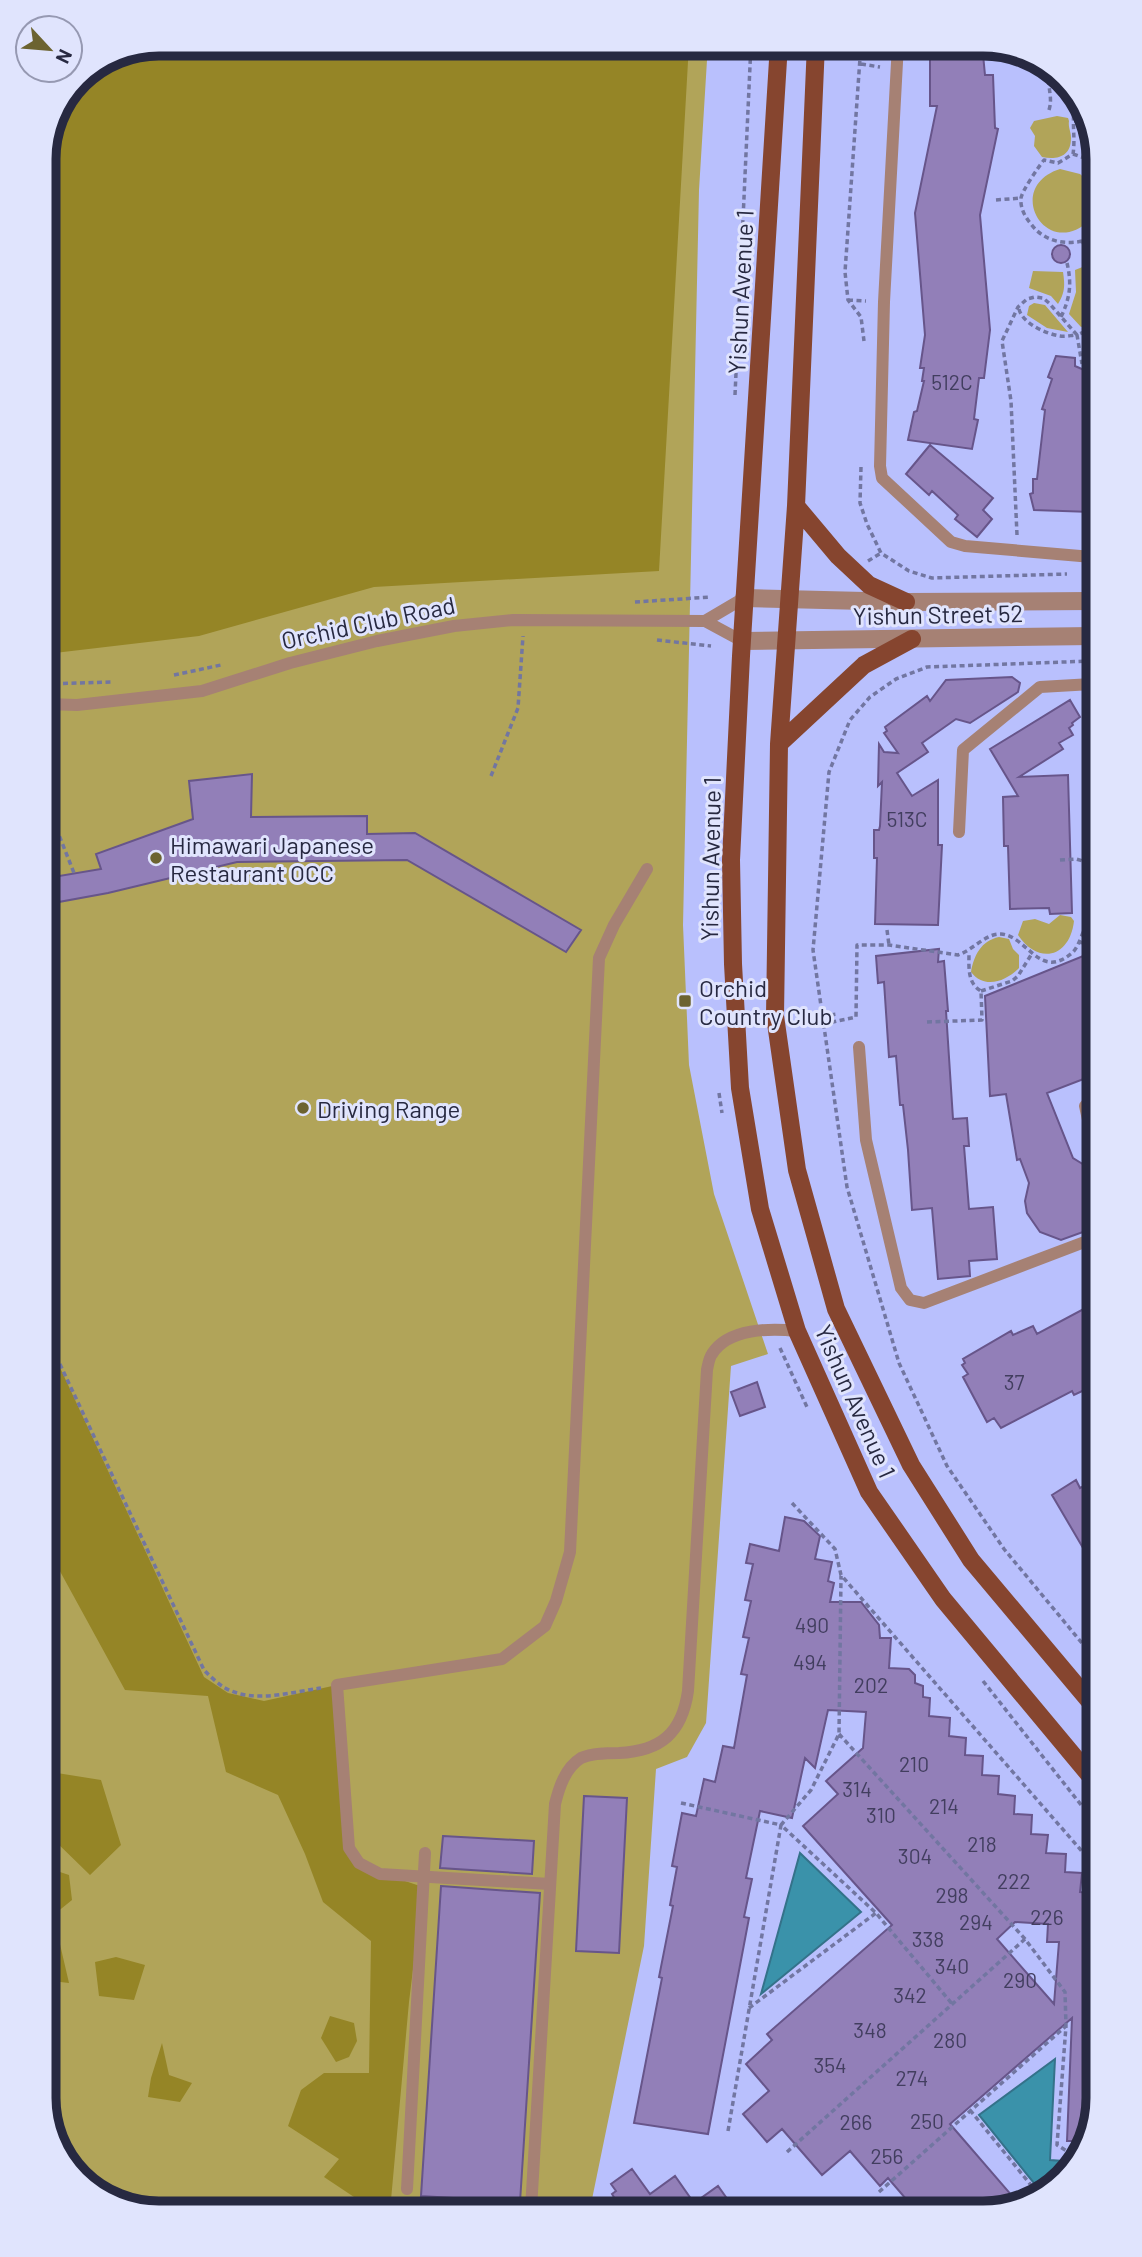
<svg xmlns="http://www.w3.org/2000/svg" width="1142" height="2257" viewBox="0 0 1142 2257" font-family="Barlow,sans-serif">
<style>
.green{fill:#b1a459}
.forest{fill:#958526}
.water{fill:#3a92aa;stroke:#34728a;stroke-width:2}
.building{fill:#927fb8;stroke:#67558a;stroke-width:2;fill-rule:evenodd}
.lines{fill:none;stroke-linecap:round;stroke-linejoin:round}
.path{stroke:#7276a1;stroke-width:3.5;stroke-dasharray:5 3.5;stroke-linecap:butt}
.lane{stroke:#a68174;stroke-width:12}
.street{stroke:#a68174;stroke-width:18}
.primary{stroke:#86452f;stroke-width:18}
.poi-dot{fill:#6c6330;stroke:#e0e4fd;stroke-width:2.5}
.labels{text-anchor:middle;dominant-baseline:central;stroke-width:6;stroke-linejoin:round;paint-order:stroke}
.number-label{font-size:21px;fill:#423e5f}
.street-label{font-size:24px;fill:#272941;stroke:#e0e4fd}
.poi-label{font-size:24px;fill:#272941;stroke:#e0e4fd;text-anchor:start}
.rim{fill:none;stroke:#272941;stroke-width:9}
</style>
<rect width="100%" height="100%" fill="#b9c0fd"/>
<path class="green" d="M159,44h549l-9,146 -16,735 6,140 25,129 54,160 -37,12 -25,357 -19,34 -31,12 -12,177 -54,263 -438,4 -63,-23 -37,-48 -8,-1990 34,-75z
M1057,116l11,2 1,3c-1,7 2,10 2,17 0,19 -14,22 -29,19l-8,-11 1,-10 -5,-8 4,-7z
M1060,169l20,5 10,9v37c-44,42 -87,-33 -30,-51z
M1090,264l1,60 -10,3 -12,-13 7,-22 -1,-22z
M1033,271l30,1c2,13 2,21 -5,32l-7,-8 -22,-8z
M1034,303l11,2 23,27 -21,-4 -20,-13 2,-9z
M1060,915l11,2 3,4c-4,36 -35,45 -56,14l5,-14 12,-2 14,5z
M999,937l10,2 4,10 6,6v13c-13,13 -34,22 -48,4 3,-17 10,-31 28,-35z"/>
<path class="forest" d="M159,44h530l-30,527 -285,16 -175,49 -153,18 -2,-502 34,-75z
M49,1344l155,333 24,16 36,8 73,-16 12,163 20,21 54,18 -14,115 -19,209h-15l-51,-34 15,-18 -51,-33 13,-36 23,-17h45l2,-132 -48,-39 -18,-48 -27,-59 -52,-23 -18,-76 -83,-6 -75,-137z
M51,1766l6,7 44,7 20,65 -31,30 -39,-38z
M51,1869l18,6 3,25 -21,17z
M52,1938l7,2 10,43 -17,-2z
M116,1957l29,8 -11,35 -35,-4 -4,-34z
M330,2016l24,7 3,18 -8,16 -13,5 -15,-24z
M162,2043l7,32 23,8 -12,19 -32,-5 3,-19z
M156,2202l26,7v4h-30l-22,-8z"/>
<path class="water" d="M800,1853l61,59 -100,82z
M1055,2059l-5,101 13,1v14l-21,18 -63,-78z"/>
<path class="building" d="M930,44h52l3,31h8l2,53 3,1 -18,86 10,115 -6,48h-5l-5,41 4,1 -6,29 -64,-9 6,-28 3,-1 7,-30h-2l2,-13h-4l5,-33 -10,-122 22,-107h-7z
M1052 254a9 9 0 1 1 18 0a9 9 0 1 1-18 0Z
M1056,356l19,2v8l16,7v139l-57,-2 -4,-16 3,-1v-14h4l8,-69 -3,-1 10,-30 -4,-2z
M930,445l63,53 -10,12 9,9 -15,18 -22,-18 3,-4 -26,-24 -3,4 -23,-21z
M1012,677l8,6 -2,9 -48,31 -14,-4 -34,24 6,9 -31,21 15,23 26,-16v65h4l-4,80 -63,-1 2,-66h-3v-28h5l1,-4 2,-44 -4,4 1,-42 5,8 14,1 -14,-20 3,-2 -2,-4 42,-31 3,5 16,-21z
M1070,700l10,17 -8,6 1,2 -4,3 4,7 -14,8 4,6 -44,28 49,-2 4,138 -22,1 -1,-6 -39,1 -2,-63h-4l-1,-49 15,-1 -28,-47z
M252,774l-1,43 116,-1v18l48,-1 166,97 -15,22 -159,-92 -170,2 -129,31 -49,9 -12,13v-37l54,-9 -5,-15 97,-35 -4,-38z
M939,949l-1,13 6,-1 4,50h-2l7,108 14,-1 2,28h-5l5,63 24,-2 4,52 -28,2 1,15 -32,3 -6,-71 -20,2 -4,-60 -5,-45h-3l-4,-49 -7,1 -5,-75 -6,1 -2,-27z
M1093,952l1,123 -47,18 26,65 21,13v57l-33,12 -21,-8 -13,-19 -2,-12 4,-18 -9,-24 -3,1 -11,-66 -16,2 -5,-100z
M1095,1303v82l-21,10 -2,-4 -71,37 -7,-10 -7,4 -24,-45 5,-3 -6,-9 3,-2 -2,-4 48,-28 2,4 20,-9 4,8z
M757,1382l8,25 -25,9 -9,-24z
M1096,1479v91l-44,-75 24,-15 4,8z
M785,1517l19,4 16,15 -5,23 17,3 -4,19 6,2 -4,19h31l18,23 1,13h11l-2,30 20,1 6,6v8l8,3v11l7,1 -1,18 21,2 -1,18 17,2 -1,17 18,1 -1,19 17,1 -1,18 17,2 -1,18 18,1 -1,19 17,1 -2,18 20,1 -1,18 17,1 -2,19 17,1 1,205 -13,43h-18l5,-123 -122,106 70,81 -108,1 -24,-28 -8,8 -30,-35 -28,24 -40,-46 -15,13 -24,-28 26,-23 -23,-27 26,-24 -5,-6 125,-109 -89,-99 35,-32 -12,-13 37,-33 3,-36 -38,-2 -13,58 -10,-10 -13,60 -32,-7 -14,67 6,1 -8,38 5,1 -41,216 -74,-11 28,-145 -3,-1 14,-71 -3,-1 7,-38 -5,-1 10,-53 14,3 8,-37 11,3 8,-36 11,2 13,-73 -6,-1 8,-36 -6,-1 8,-36 -6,-1 8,-36 -7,-1 4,-19 29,7zM1015,1922l33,2 -1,18h12l-5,62 -57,-65z
M584,1796l43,2 -8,155 -43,-2z
M443,1836l91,5 -2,33 -92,-6z
M441,1886l99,7 -20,309 -99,-6z
M632,2169l18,25 25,-18 19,27 24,-17 15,21 -112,2 -9,-15 4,-3 -5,-7z"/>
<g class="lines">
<path class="path" d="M861,44l-16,228 3,28 13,17 3,24
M861,64l19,3
M1077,99c-7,18 -1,36 -4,55l-15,9 -14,-3c-5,6 -22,31 -23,38 -1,10 4,19 10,26 14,19 37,22 59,15
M1049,110c5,-16 -5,-24 4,-43
M1074,121h16
M1073,154l14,5 3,3
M996,200l25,-2
M1082,241l8,14
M848,300l18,1
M1019,309c3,14 27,25 41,27 5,1 12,-1 17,-1l5,29
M1061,317c9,-19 11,-33 6,-54
M735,395l16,-351
M861,467l-1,36 7,21 14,29 28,18 23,7 135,-4
M1017,535l-6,-134 -9,-60 16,-34 9,-8 8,-2 8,1 6,5 28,32 14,-6
M868,561l13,-8
M635,602l76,-5
M657,640l54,6
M1092,661l-165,6 -31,12 -26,18 -20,23 -21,52 -16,178 34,237 52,176 48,103 57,83 92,111
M174,675l47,-10
M46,684l65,-2
M491,776l27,-68 5,-72
M47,825l12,10 15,38
M1060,860l16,-1 17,5
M887,930l2,15
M1079,942l14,3
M981,991l31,-10 6,-5 13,-21
M822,1016l16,-2
M927,1022l55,-2 -1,-29c-14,-8 -12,-24 -12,-39
M823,1024l33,-7 1,-72h32l69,10c15,-5 28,-22 43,-21 27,2 38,47 71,19 9,-8 10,-26 21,-38
M719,1093l3,20
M49,1341l155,329c6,6 14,14 21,18 29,16 66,4 96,0
M780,1348l27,59
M792,1503l43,46 6,26 239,274 17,23
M983,1681l114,144
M839,1734l186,205 40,53 1,34 -9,119 13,8 -4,12 1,6
M681,1803l100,22 30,-35 28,-56 2,-158
M749,2008l127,-95
M970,2110l69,85
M52,2116l27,61
M728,2131l53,-306 95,88 77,92
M787,2152l238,-213
M879,2192l187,-166"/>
<path class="lane" d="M898,44l-14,258 -4,164 2,12 69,64 14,4 127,11
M705,621l39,-23
M46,704l31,1 125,-14 88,-28 87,-22 77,-15 59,-6 192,1 37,20
M959,832l4,-82 77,-63 52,-3
M859,1047l7,93 35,148 9,12 14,3 171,-65
M1094,1097l-9,9 4,18 5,5
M550,1884l-170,-10 -21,-11 -10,-15 -12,-163 165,-26 43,-33 11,-25 14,-49 29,-594 15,-33 33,-56
M407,2189l18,-336
M531,2209l24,-405c4,-16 10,-36 26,-46 11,-5 26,-5 38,-5 42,-2 63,-20 69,-62l19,-321c1,-5 2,-12 5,-16 16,-26 59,-26 85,-23"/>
<path class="street" d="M744,598l162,4 186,-1
M742,641l350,-5"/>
<path class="primary" d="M779,44l-38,612 -10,204 2,104 7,124 20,121 37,122 72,161 74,107 154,185
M816,44l-20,462 -17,238 -4,272 22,154 39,139 75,156 60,95 126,150
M796,506l42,50 31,29 37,17
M779,744l85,-79 48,-26"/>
</g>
<g class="poi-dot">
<circle cx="156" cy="858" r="7"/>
<rect x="678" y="994" width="14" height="14" rx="3.5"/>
<circle cx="303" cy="1108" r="7"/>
</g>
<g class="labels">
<g class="number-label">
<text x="952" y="381">512C</text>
<text x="907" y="818">513C</text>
<text x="1014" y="1381">37</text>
<text x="812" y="1624">490</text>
<text x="810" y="1661">494</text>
<text x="871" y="1684">202</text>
<text x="914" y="1763">210</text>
<text x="857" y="1788">314</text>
<text x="944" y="1805">214</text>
<text x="881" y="1814">310</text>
<text x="982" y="1843">218</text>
<text x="915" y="1855">304</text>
<text x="1014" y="1880">222</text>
<text x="952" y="1894">298</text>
<text x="1047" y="1916">226</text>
<text x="976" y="1921">294</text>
<text x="928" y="1938">338</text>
<text x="952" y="1965">340</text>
<text x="1020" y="1979">290</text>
<text x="910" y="1994">342</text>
<text x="870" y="2029">348</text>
<text x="950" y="2039">280</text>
<text x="830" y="2064">354</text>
<text x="912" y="2077">274</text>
<text x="927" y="2120">250</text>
<text x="856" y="2121">266</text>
<text x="887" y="2155">256</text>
</g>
<g class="street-label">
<text transform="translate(740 292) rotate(-87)">Yishun Avenue 1</text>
<text transform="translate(938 614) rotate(-1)">Yishun Street 52</text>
<text transform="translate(368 622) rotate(-12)">Orchid Club Road</text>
<text transform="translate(710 859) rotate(-89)">Yishun Avenue 1</text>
<text transform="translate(856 1401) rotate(66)">Yishun Avenue 1</text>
</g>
<g class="poi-label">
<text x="170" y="844">Himawari Japanese<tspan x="170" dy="28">Restaurant OCC</tspan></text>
<text x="699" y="987">Orchid<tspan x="699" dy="28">Country Club</tspan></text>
<text x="317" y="1108">Driving Range</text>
</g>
</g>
<path d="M0 0H1142V2257H0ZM159 56H983A103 103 0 0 1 1086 159V2098A103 103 0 0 1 983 2201H159A103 103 0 0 1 56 2098V159A103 103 0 0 1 159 56Z" fill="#e0e4fd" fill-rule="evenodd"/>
<path class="rim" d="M159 56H983A103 103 0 0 1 1086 159V2098A103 103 0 0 1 983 2201H159A103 103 0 0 1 56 2098V159A103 103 0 0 1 159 56Z"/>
<g transform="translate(49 49) rotate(116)"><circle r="33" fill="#e0e4fd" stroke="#9699b2" stroke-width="2"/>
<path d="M0-5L12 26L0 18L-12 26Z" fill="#6c6330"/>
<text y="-10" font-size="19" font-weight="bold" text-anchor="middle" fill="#272941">N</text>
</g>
</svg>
